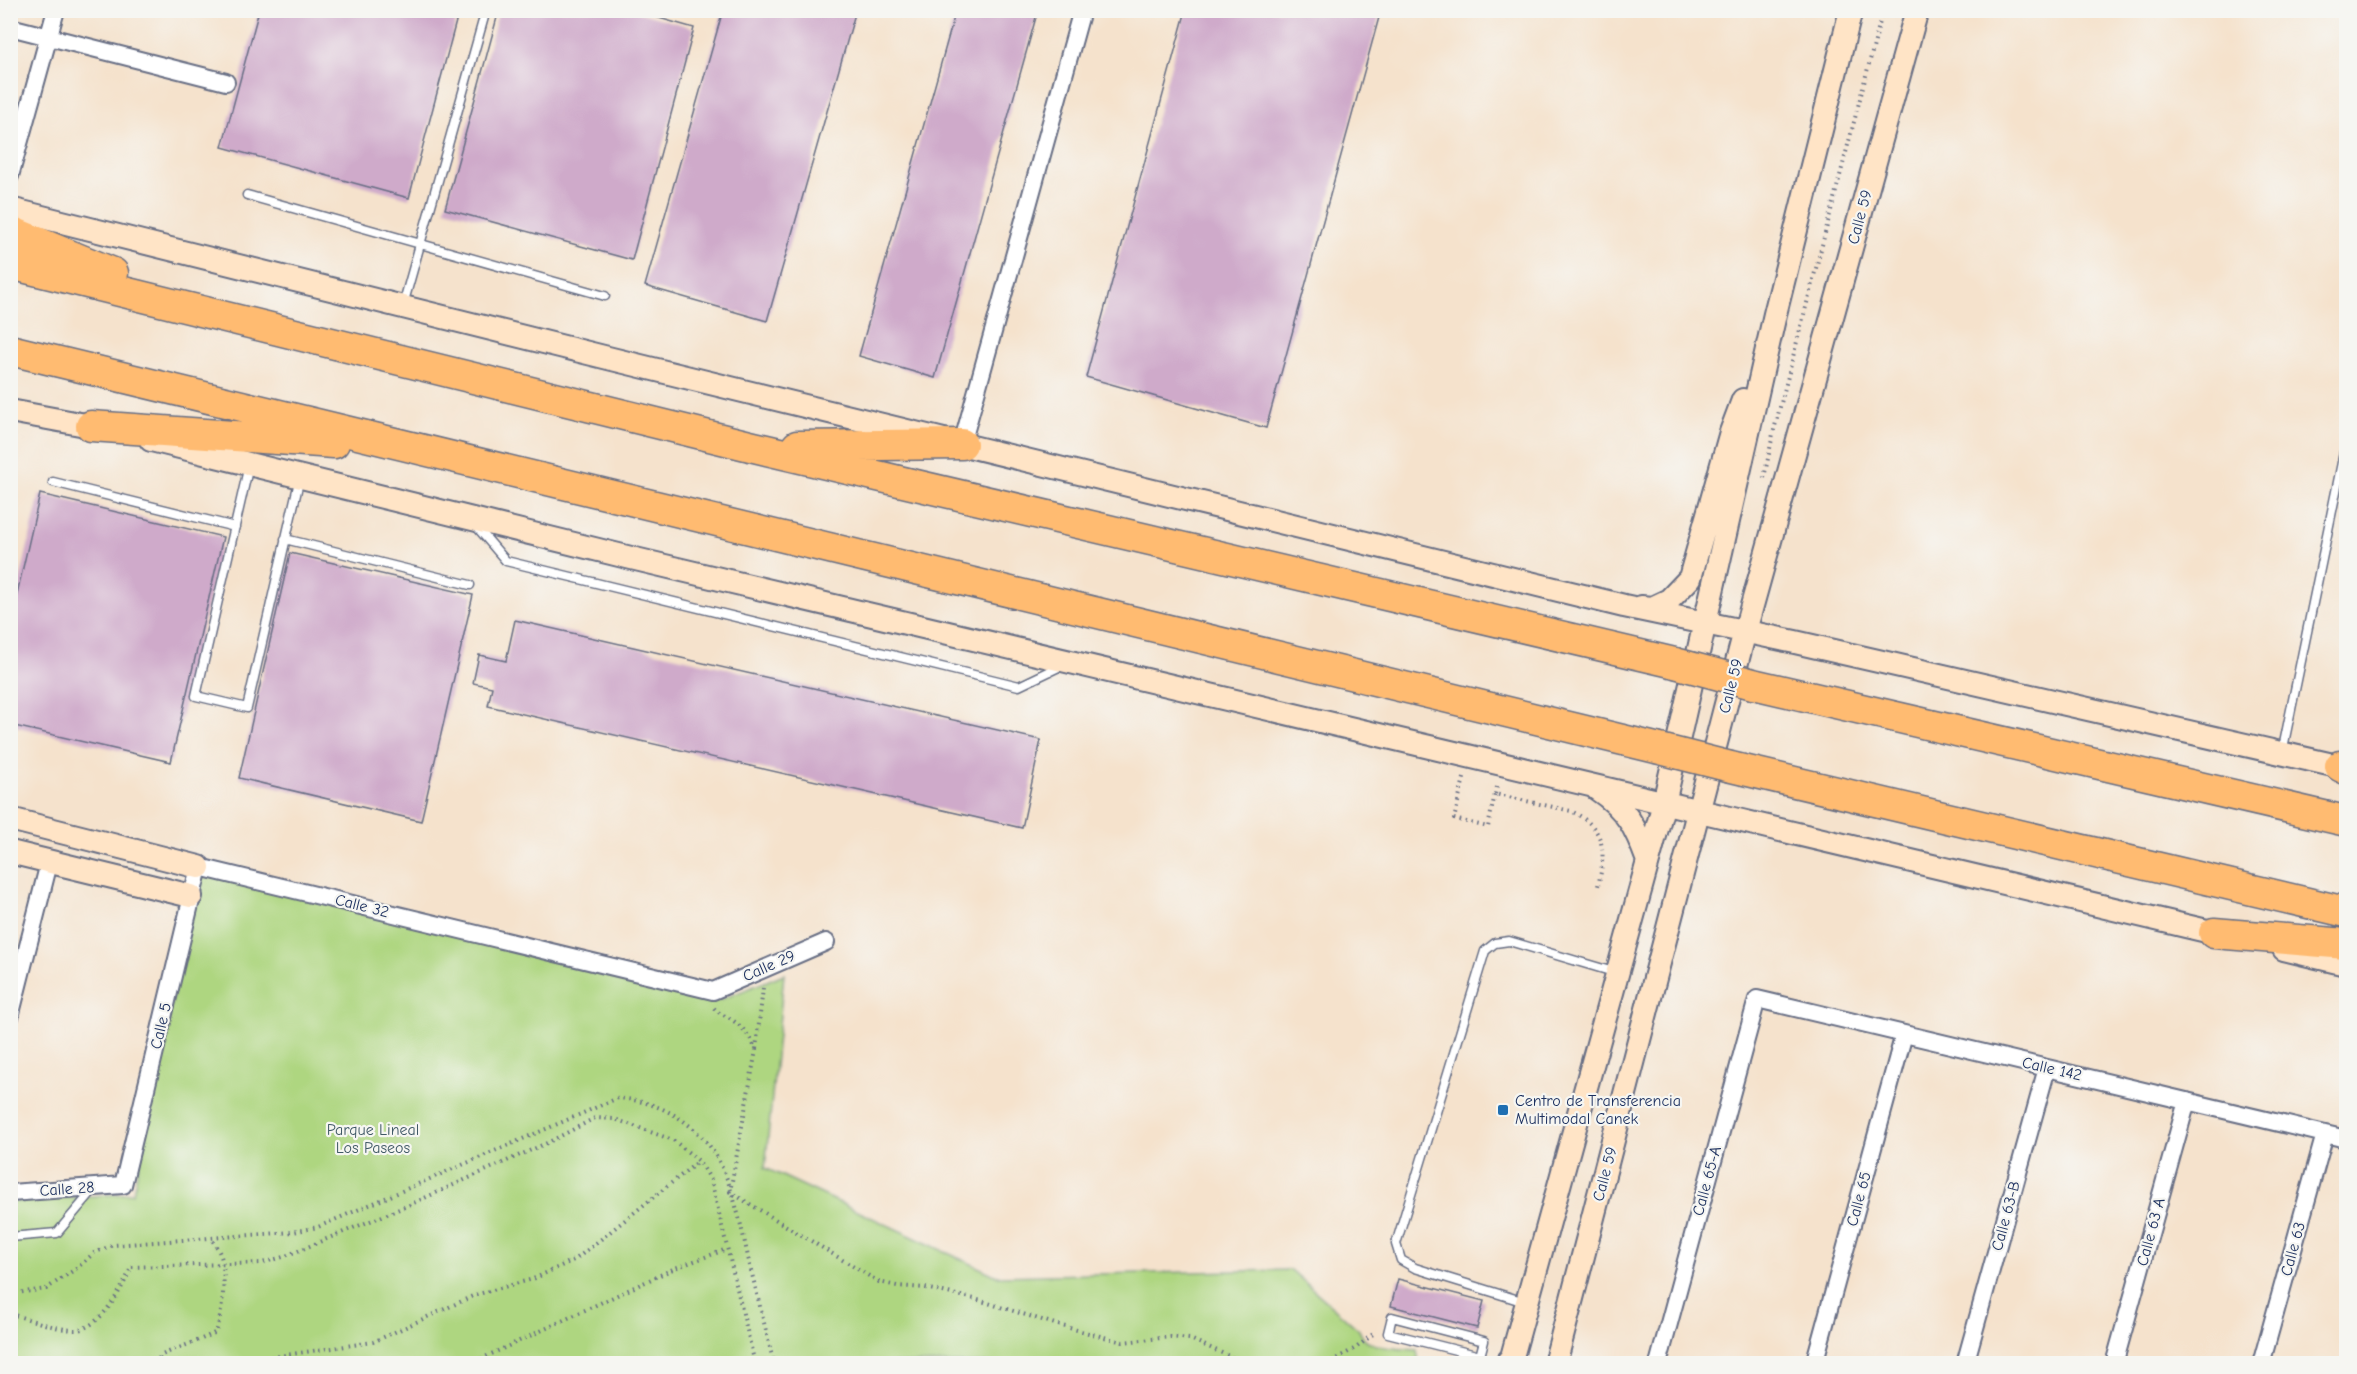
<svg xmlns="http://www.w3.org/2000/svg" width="2357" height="1374" viewBox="0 0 2357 1374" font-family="'Comic Neue',sans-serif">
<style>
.green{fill:#aed680;stroke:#64826f;stroke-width:1.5}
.building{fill:#cfaaca}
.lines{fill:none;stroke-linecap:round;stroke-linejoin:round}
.lane-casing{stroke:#676e84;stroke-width:11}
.street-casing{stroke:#676e84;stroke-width:20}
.secondary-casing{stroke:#676e84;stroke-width:26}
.highway-casing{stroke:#676e84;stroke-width:33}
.path{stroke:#676e84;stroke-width:4;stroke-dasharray:1.5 4.5;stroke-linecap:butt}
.lane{stroke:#fff;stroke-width:8}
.street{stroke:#fff;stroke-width:16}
.secondary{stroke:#ffe4c6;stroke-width:22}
.highway{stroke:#ffbb71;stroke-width:30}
.highway-bridge-casing{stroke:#676e84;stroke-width:33;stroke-linecap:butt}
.highway-bridge{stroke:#ffbb71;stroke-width:30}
.poi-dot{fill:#1f6fb2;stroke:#f6f6f2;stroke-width:2}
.labels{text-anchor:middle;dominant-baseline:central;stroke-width:4.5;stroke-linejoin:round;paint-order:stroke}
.street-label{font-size:16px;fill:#1b2f5e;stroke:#f6f6f2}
.poi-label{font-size:16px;fill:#1b2f5e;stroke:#f6f6f2;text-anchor:start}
.park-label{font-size:16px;fill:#405966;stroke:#f6f6f2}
</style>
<rect width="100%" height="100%" fill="#f6f6f2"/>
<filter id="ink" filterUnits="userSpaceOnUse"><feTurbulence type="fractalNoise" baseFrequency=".0167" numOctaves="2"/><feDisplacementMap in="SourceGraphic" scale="12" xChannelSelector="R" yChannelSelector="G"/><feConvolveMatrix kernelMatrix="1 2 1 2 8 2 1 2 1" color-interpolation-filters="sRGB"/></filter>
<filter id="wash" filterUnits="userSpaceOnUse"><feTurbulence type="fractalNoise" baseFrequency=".008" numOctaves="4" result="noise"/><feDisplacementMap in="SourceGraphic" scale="24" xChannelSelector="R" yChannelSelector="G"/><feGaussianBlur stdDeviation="1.35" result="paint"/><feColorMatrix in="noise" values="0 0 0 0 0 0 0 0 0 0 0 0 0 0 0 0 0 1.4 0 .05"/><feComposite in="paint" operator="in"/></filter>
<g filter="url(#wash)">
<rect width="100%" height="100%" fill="#f5e2cc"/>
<path class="green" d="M199,867l299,72 222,61 64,-26 -19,194 232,108 294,-6 68,60c6,20 39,18 58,20l2,13 -1408,1v-162l122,-9z"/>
<g id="blocks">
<path class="building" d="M259,10h200l-50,188 -187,-51z
M499,10h132l63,18 -62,232 -187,-51z
M723,10h133l-89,311 -122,-35z
M956,10h82l-103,368 -76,-22z
M1186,10h195l-115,418 -180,-51z
M40,494l183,43 -52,225 -161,-37v-101z
M290,553l183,42 -52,226 -182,-43z
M515,620l526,120 -19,88 -534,-122 4,-19 -19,-4 6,-28 27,6z
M1398,1279l86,22 -7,27 -86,-22z"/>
</g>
</g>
<g filter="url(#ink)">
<use href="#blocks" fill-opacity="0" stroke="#676e84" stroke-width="1.5"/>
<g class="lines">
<defs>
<path id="lane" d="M247,195l358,101
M403,305l83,-295
M249,465l-53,231 51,12 53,-231
M53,482l182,45
M476,526l30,35 513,125 44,-21
M285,539l185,46
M2346,661v12
M2282,753l64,-310
M10,1237l47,-4 38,-45
M1525,1302l-110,-34 -14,-8 -5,-16 89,-293 10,-8 14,-2 108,32
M1392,1317l92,24 -4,15 -92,-23z
M1459,1364l3,-12"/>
<path id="street" d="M10,27l216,55
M10,176l46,-166
M962,444l120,-434
M10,1017l39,-154
M10,1193l113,-8 76,-318 514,124 113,-49
M1658,1364l99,-365 589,140
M1814,1364l90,-330
M1965,1364l82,-296
M2114,1364l73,-263
M2261,1364l64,-230"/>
<path id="secondary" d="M10,209l602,150 1012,247 171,36 551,126
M10,411l97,18
M151,440l476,117 1601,379
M1641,607l11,1 17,-8 21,-22 41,-146 12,-32
M1597,789c30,20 39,39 51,72
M10,819l189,48
M10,852l181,44
M2284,949l62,15
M1506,1364l6,-7 152,-554 111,-489 76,-304
M1555,1364l190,-733 172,-621"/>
<path id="highway" d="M10,231l103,42
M10,264l744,183 921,216
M10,350l1646,398
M91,426l243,17
M797,446l165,-2
M1753,684l593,137
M2340,766l6,3
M1731,767l615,145
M2214,933l132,11"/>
</defs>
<use href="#lane" class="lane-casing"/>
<use href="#street" class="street-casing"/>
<use href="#secondary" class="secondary-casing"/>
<use href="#highway" class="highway-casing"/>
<path class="path" d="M1764,478l9,-44 110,-424
M1464,778l-10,41 34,8 7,-33 76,17c37,18 35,43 26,79
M1495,794l2,-7
M714,1008c6,7 14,8 21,14 9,6 17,18 21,28l-26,142 149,90 18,4 28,2 50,11 83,26 65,17 48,-5 19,2 57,25
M756,1049l7,-61
M10,1294l36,-5 31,-21 17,-15 19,-8 180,-13 25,-5 300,-129c34,3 61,15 85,40 28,30 38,88 47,128 8,32 16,65 24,98
M10,1314c20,5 45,15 64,16 25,1 50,-43 57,-63l131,-4 21,-6 126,-52 140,-63 46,-24 20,1 58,21 26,21 12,19 44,184
M157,1364l3,-8c18,-9 38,-14 56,-24 6,-16 10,-56 6,-72 -2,-9 -7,-15 -11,-22
M224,1364l149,-22 102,-47 58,-16 43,-20 123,-98
M470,1364l205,-96 52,-19
M1326,1364l30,-16 17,-14 3,-1"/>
<use href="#lane" class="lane"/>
<use href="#street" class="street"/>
<use href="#secondary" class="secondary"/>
<use href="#highway" class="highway"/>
<defs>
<path id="highway-bridge" d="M1675,663l78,21
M1656,748l75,19"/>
</defs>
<use href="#highway-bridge" class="highway-bridge-casing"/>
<use href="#highway-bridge" class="highway-bridge"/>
</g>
</g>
<rect class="poi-dot" x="1497" y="1104" width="12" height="12" rx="3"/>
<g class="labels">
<g class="street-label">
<text transform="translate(1860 217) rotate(-75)">Calle 59</text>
<text transform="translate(1731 686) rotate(-76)">Calle 59</text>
<text transform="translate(362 906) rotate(14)">Calle 32</text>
<text transform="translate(769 966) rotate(-24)">Calle 29</text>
<text transform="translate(161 1026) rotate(-77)">Calle 5</text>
<text transform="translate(2052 1069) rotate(13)">Calle 142</text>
<text transform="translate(1605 1174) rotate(-75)">Calle 59</text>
<text transform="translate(1707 1181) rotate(-75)">Calle 65-A</text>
<text transform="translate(67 1189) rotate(-4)">Calle 28</text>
<text transform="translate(1859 1199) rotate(-75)">Calle 65</text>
<text transform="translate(2006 1216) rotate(-75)">Calle 63-B</text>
<text transform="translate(2151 1232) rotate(-75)">Calle 63 A</text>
<text transform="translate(2293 1249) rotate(-75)">Calle 63</text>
</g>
<g class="poi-label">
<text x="1515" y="1101">Centro de Transferencia<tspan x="1515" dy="18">Multimodal Canek</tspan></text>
</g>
<g class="park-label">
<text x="373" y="1130">Parque Lineal<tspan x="373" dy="18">Los Paseos</tspan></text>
</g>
</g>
<rect width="2357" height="1374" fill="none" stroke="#f6f6f2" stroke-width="36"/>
</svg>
